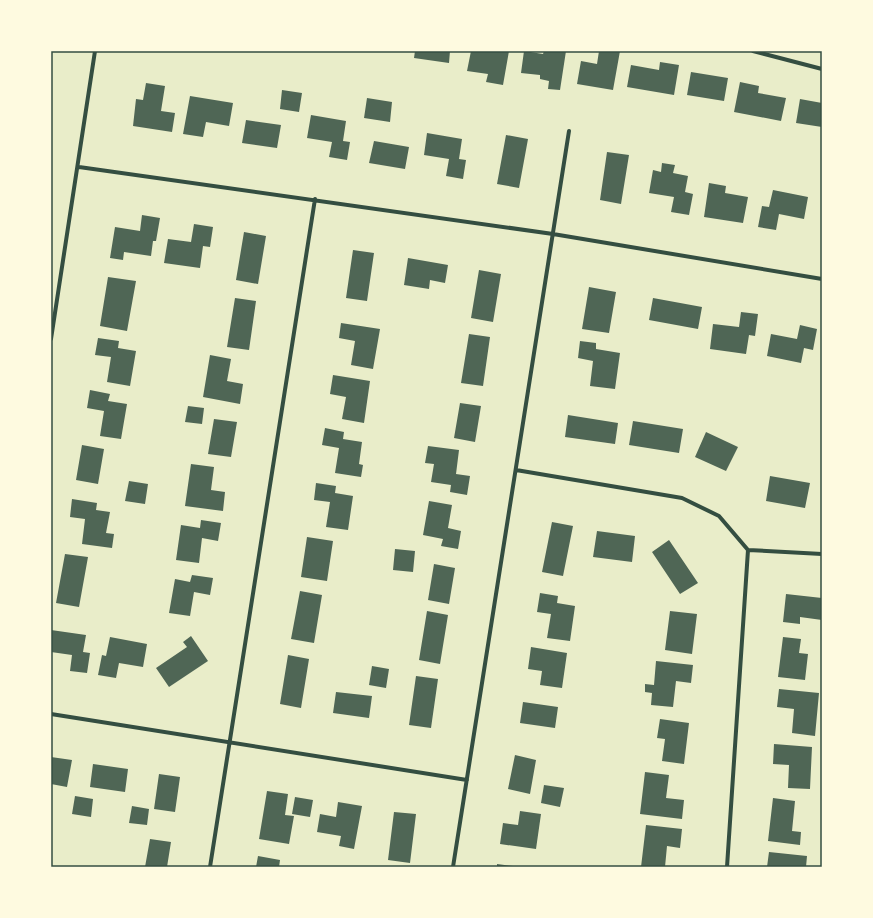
<svg xmlns="http://www.w3.org/2000/svg" width="873" height="918" viewBox="0 0 873 918" font-family="Raleway,sans-serif">
<style>
.building{fill:#4f6655}
.lines{fill:none;stroke-linecap:round;stroke-linejoin:round}
.minor{stroke:#344e41;stroke-width:4}
.neatline{fill:none;stroke:#344e41;stroke-width:1.5}
</style>
<rect width="100%" height="100%" fill="#e9edc9"/>
<path class="building" d="M415,51h35l-1,12 -35,-5z
M471,51h38l-6,34 -17,-3 2,-8 -21,-3z
M524,51l19,3 1,-3h22l-6,39 -12,-1 1,-8 -9,-2v-4l-19,-2z
M599,51h21l-7,39 -36,-6 4,-23 16,3z
M660,62l19,3 -5,30 -47,-8 4,-22 28,5z
M691,72l37,6 -4,23 -37,-6z
M740,82l19,4 -1,7 28,5 -5,23 -47,-9z
M146,83l19,3 -4,25 14,2 -3,19 -39,-6 3,-27 7,1z
M282,90l20,3 -3,19 -19,-3z
M190,96l43,7 -4,23 -23,-4 -3,15 -20,-3z
M367,98l25,4 -2,20 -26,-4z
M800,99l22,4v24l-26,-4z
M311,115l35,6 -3,20 7,1 -3,18 -18,-3 3,-15 -25,-4z
M246,120l35,5 -4,23 -35,-5z
M427,133l35,6 -3,20 7,1 -3,19 -17,-3 3,-17 -25,-4z
M506,135l22,4 -9,49 -22,-4z
M374,141l35,6 -4,22 -36,-6z
M607,152l22,3 -8,49 -21,-4z
M662,163l13,2 -2,8 15,3 -3,16 8,2 -4,21 -18,-3 3,-15 -25,-4 4,-23 8,2z
M709,183l17,3 -1,7 23,4 -5,26 -39,-6z
M773,190l35,7 -4,22 -25,-5 -3,16 -18,-3 4,-21 7,1z
M142,215l18,3 -4,23h-3l-2,15 -27,-4 -1,8 -13,-2 5,-31 25,4z
M194,224l19,3 -3,20 -7,-1 -3,22 -36,-5 4,-24 23,3z
M244,232l22,4 -8,48 -22,-4z
M353,250l21,3 -7,48 -21,-3z
M408,258l40,7 -3,18 -15,-3 -1,9 -25,-4z
M479,270l22,4 -8,48 -22,-4z
M108,277l28,4 -9,50 -27,-5z
M589,287l27,5 -7,41 -27,-4z
M235,298l21,3 -7,49 -22,-3z
M653,298l49,9 -4,22 -49,-9z
M741,312l17,2 -3,22 -6,-1 -3,19 -36,-5 3,-25 26,3z
M341,323l39,6 -7,40 -22,-4 4,-24 -16,-3z
M800,325l17,4 -4,21 -9,-2 -3,15 -34,-7 4,-22 26,5z
M469,334l21,3 -7,49 -22,-3z
M98,338l21,3 -1,7 18,3 -6,35 -23,-4 4,-25 -16,-2z
M580,341l16,2v6l24,4 -5,36 -25,-3 3,-25 -15,-3z
M210,355l21,4 -4,22 16,3 -3,20 -37,-7z
M333,375l37,6 -6,42 -22,-4 4,-22 -16,-3z
M90,390l20,4 -2,7 19,3 -6,35 -21,-3 4,-25 -17,-3z
M460,403l21,3 -6,36 -21,-4z
M188,406l16,2 -2,16 -17,-2z
M568,415l50,8 -3,21 -50,-7z
M214,419l23,3 -6,35 -23,-3z
M633,421l50,8 -4,24 -50,-8z
M325,428l19,4 -1,7 19,3 -3,22 4,1 -2,12 -26,-4 4,-25 -17,-3z
M706,432l32,15 -12,24 -31,-14z
M82,445l22,4 -6,35 -22,-4z
M428,446l31,4 -3,24 14,2 -3,19 -17,-3 1,-7 -20,-3 3,-18 -9,-1z
M191,464l23,3 -3,23 14,2 -2,19 -38,-5z
M770,476l40,7 -5,25 -39,-7z
M129,481l19,3 -3,20 -20,-3z
M316,483l20,3 -1,7 18,3 -5,34 -22,-3 4,-25 -16,-2z
M72,499l25,4 -1,7 14,2 -4,21 8,1 -2,14 -30,-4 3,-25 -15,-2z
M429,501l23,4 -4,23 13,3 -3,18 -17,-3 2,-7 -20,-4z
M201,520l20,3 -3,18 -16,-3 -3,25 -23,-3 5,-35 19,3z
M552,522l21,4 -10,50 -21,-4z
M597,531l38,5 -3,26 -39,-5z
M307,537l26,4 -6,40 -26,-4z
M669,540l29,43 -18,11 -28,-42z
M395,549l20,2 -2,21 -20,-2z
M65,554l23,3 -9,50 -23,-4z
M434,564l21,4 -6,36 -21,-4z
M192,575l21,3 -3,17 -16,-3 -4,24 -21,-3 6,-34 15,3z
M300,591l22,4 -8,48 -23,-4z
M540,593l18,3 -1,7 18,3 -5,35 -23,-3 4,-24 -14,-2z
M786,594l36,4v22l-22,-3v7l-17,-2z
M427,611l21,4 -8,49 -21,-4z
M670,611l27,3 -5,40 -27,-4z
M51,630l35,5 -3,17 7,1 -3,20 -17,-2 2,-16 -21,-3z
M191,636l17,25 -39,26 -13,-19 31,-21 -4,-5z
M110,637l37,7 -4,23 -24,-4 -3,15 -18,-3 4,-20 4,1z
M783,637l18,2 -2,14 9,1 -3,26 -27,-3z
M531,647l36,6 -5,35 -22,-3 2,-14 -14,-2z
M288,655l21,4 -8,49 -21,-4z
M656,661l37,4 -2,18 -15,-2 -3,26 -22,-2 1,-12 -7,-1v-8l9,1z
M372,666l17,3 -3,19 -17,-3z
M416,676l22,3 -7,49 -22,-3z
M779,689l40,4 -4,43 -23,-3 2,-24 -17,-2z
M336,692l36,4 -3,22 -36,-5z
M523,702l35,5 -3,21 -35,-5z
M660,719l29,4 -5,41 -22,-3 3,-22 -8,-1z
M774,744l38,3 -2,42 -22,-1 1,-23 -16,-1z
M515,755l21,5 -6,34 -22,-5z
M51,757l21,3 -5,27 -16,-3z
M93,764l35,5 -3,23 -35,-5z
M645,772l24,3 -3,23 18,2 -2,19 -42,-5z
M159,774l21,3 -5,35 -21,-3z
M544,785l20,3 -4,19 -19,-4z
M267,791l21,3 -3,21 9,1 -5,28 -30,-5z
M75,796l18,3 -2,18 -19,-3z
M295,797l18,3 -3,17 -18,-3z
M773,798l22,3 -3,30 9,1 -1,13 -32,-4z
M338,802l24,4 -8,43 -15,-3 2,-10 -24,-4 3,-18 16,3z
M132,806l17,3 -2,16 -18,-2z
M520,811l21,3 -5,35 -36,-5 3,-21 15,2z
M394,812l22,2 -6,49 -22,-3z
M646,825l36,4 -2,19 -13,-2 -2,21h-24z
M150,839l21,3 -4,25h-22z
M769,852l38,4 -1,11h-39z
M258,856l22,4 -1,7h-23z
M497,864l16,2v1h-16z"/>
<g class="lines">
<path class="minor" d="M753,51l69,18
M79,167l474,67 269,45
M51,339l44,-288
M516,470l166,28 37,18 29,34 74,4
M51,714l416,66
M210,867l105,-668
M453,867l116,-736
M727,867l21,-317"/>
</g>
<rect width="873" height="918" fill="none" stroke="#fefae0" stroke-width="104"/>
<rect x="52" y="52" width="769" height="814" class="neatline"/>
</svg>
